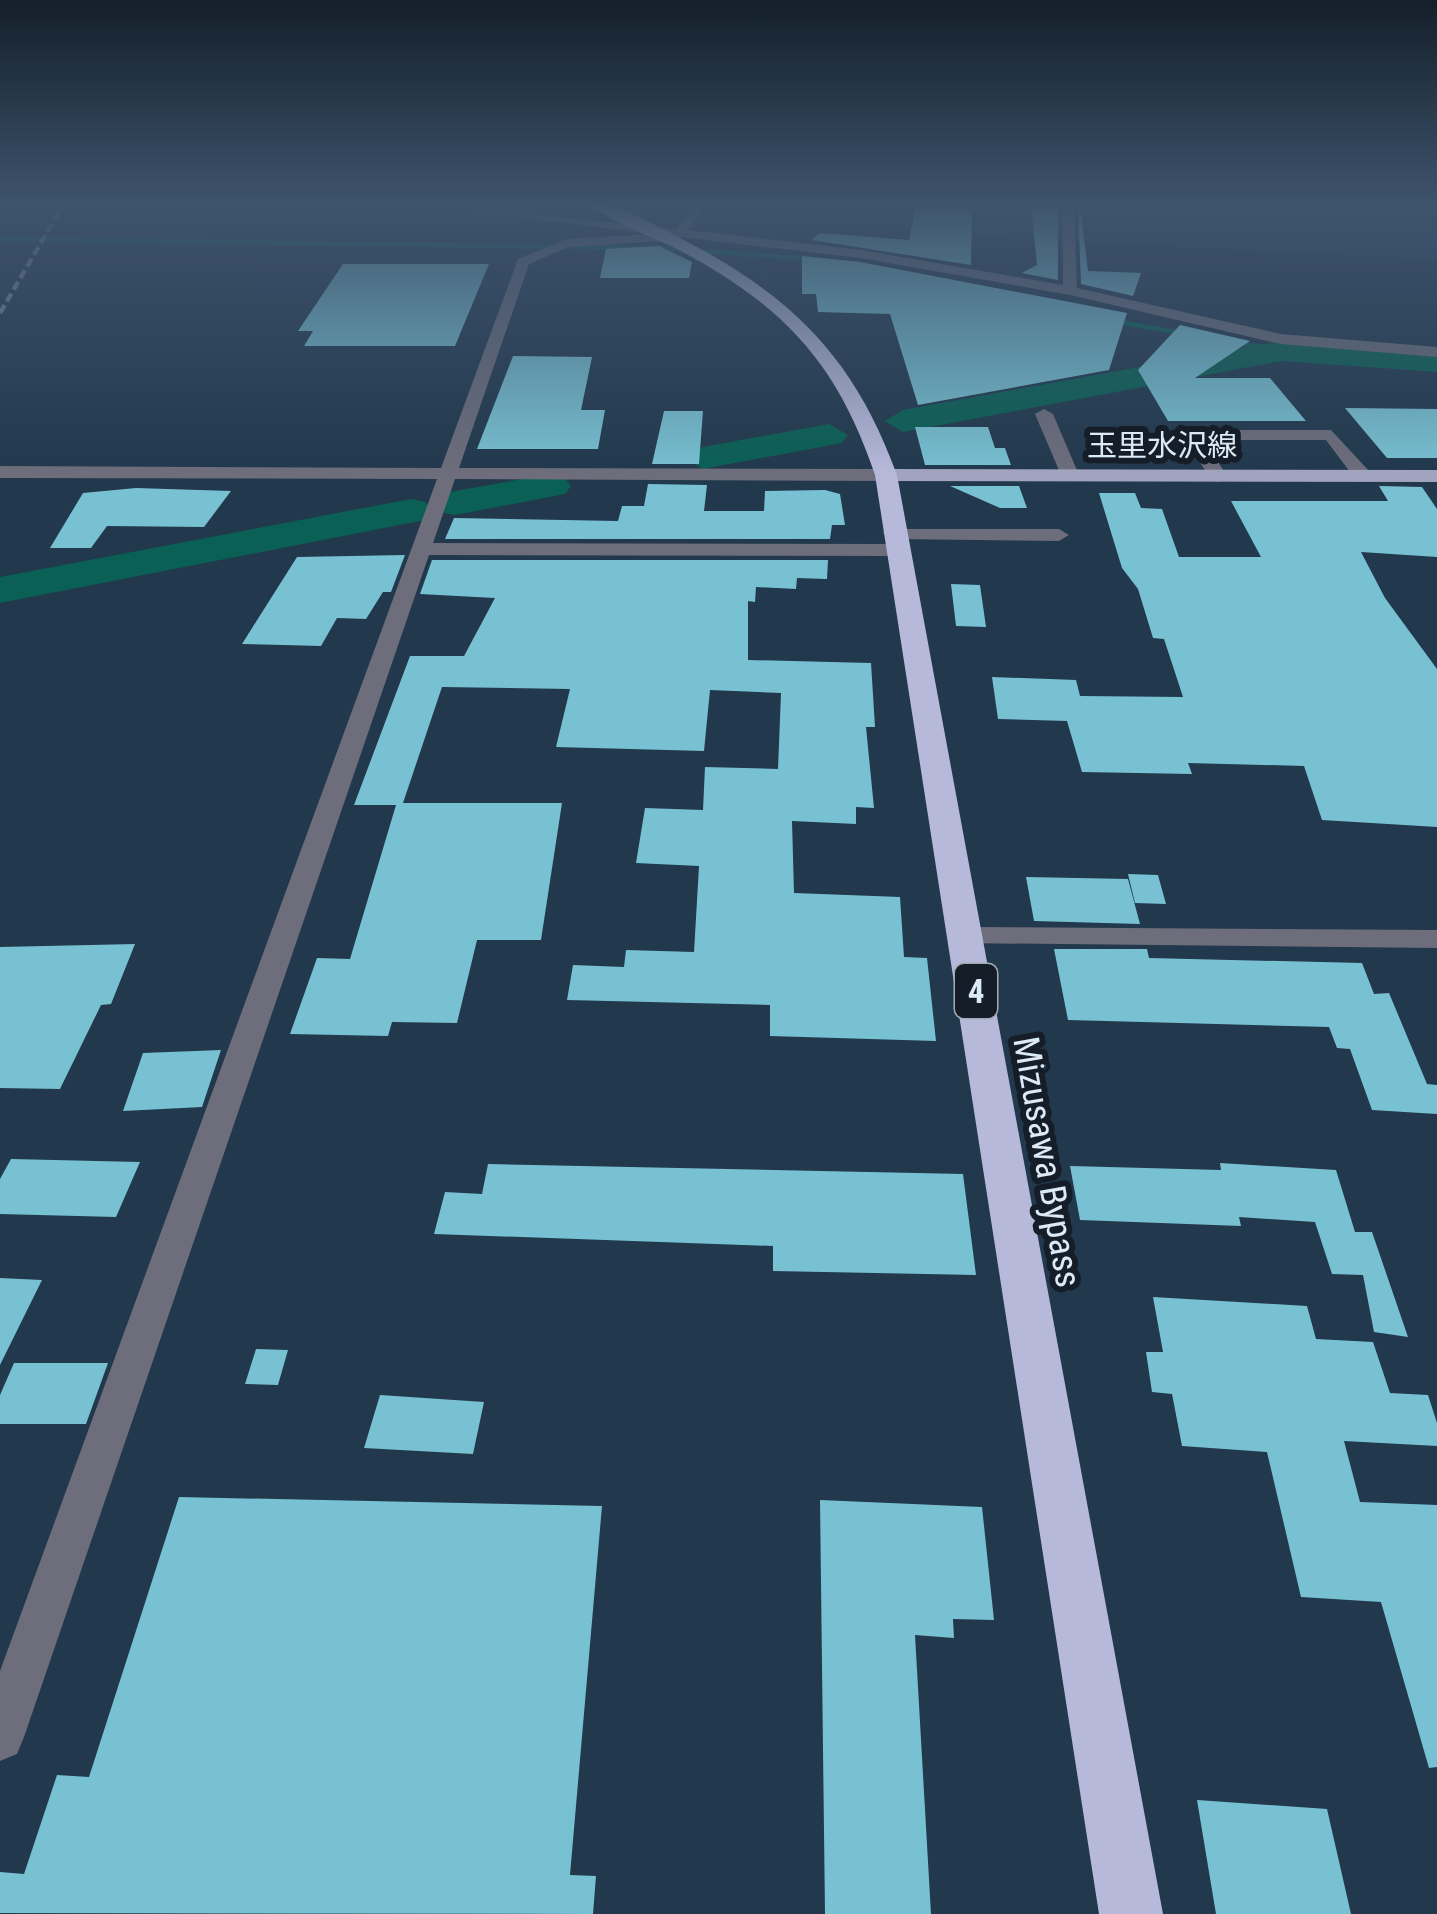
<svg xmlns="http://www.w3.org/2000/svg" width="1437" height="1914" viewBox="0 0 1437 1914" font-family="'Roboto Condensed','Noto Sans JP',sans-serif">
<style>
.built{fill:#27425c}
.lines{fill:none;stroke-linecap:round;stroke-linejoin:round}
.stream-far1{stroke:#0a6054;stroke-width:4.5}
.stream{stroke:#0a6054;stroke-width:6}
.river{fill:#0a6054;fill-rule:evenodd}
.building{fill:#78c1d2}
.minor{fill:#6d6d7b;fill-rule:evenodd}
.major{fill:#a2a4bf;fill-rule:evenodd}
.highway{fill:#b7b9da;fill-rule:evenodd}
.rail{stroke:#7b8d9e;stroke-width:4.5;stroke-dasharray:9 4.5;stroke-linecap:butt}
.labels{text-anchor:middle;dominant-baseline:central;stroke-width:12;stroke-linejoin:round;paint-order:stroke}
.far-street-label{font-size:30px;fill:#dce9f6;stroke:#151e28}
.shield{fill:#151e28;stroke:#a0acb8;stroke-width:3}
.shield-label{font-size:33px;font-weight:bold;fill:#dce9f6}
.street-label{font-size:36px;fill:#dce9f6;stroke:#151e28}
</style>
<rect width="100%" height="100%" fill="#22384c"/>
<path class="built" d="M883,205h554v54l-448,-22z"/>
<g class="lines">
<path class="stream-far1" d="M0,239l664,9 148,11
M1112,321l70,12
M1230,342l39,7"/>
<path class="stream" d="M1251,346l31,5"/>
<path class="river" d="M1282,341l155,11v20l-155,-11 -379,71 -18,-11 18,-11z
M829,424l19,11 -6,8 -139,26 -19,-11 19,-11z
M551,474l14,4 6,8 -6,8 -110,21 -14,-3 -6,-9 6,-9 14,-3z
M411,499l14,3 6,9 -6,9 -425,83v-26z"/>
</g>
<path class="building" d="M1031,205h27v75l-36,-7 15,-8z
M1078,205h2l8,66 53,2 -8,23 -52,-12z
M916,207l56,2 -1,56 -159,-25 8,-7 89,7z
M659,246l33,16 -3,16h-89l6,-29z
M802,256l58,6 267,51 -18,57 -191,35 -28,-91 -72,-2 -2,-18h-14z
M343,264h146l-34,82h-151l9,-15h-15z
M1180,325l70,16 -55,37h75l36,43h-138l-30,-51z
M513,356l79,1 -11,53h24l-7,39h-121z
M1345,408l92,1v49h-50z
M664,411h39l-4,53h-47z
M915,427h73l7,21h10l6,17h-86z
M648,484l59,1 -3,26h60l1,-20 60,-1 15,4 5,31h-13l-2,14h-385l9,-21 164,3 4,-15h22z
M950,486h69l8,22h-27z
M1379,486l43,1 15,22v48l-76,-5 24,46 52,71v158l-115,-7 -18,-54 -116,-3 4,11 -110,-2 -15,-51 -69,-2 -6,-42 84,3 4,16 103,1 -19,-58 -11,-1 -15,-49 -16,-21 -23,-75h36l6,15 21,1 17,48h82l-30,-56h157z
M136,488l95,3 -27,36 -97,-1 -16,22h-41l33,-55z
M405,555l-14,37h-8l-17,27 -29,-1 -16,28 -79,-2 55,-87z
M432,560h396l-1,19 -30,-1 -1,11 -40,-2 -1,15 -7,-1v59l123,3 4,64h-9l8,81 -18,-1v17l-64,-3 2,72 106,4 4,60 23,1 9,83 -166,-5v-31l-203,-5 6,-35 51,2 2,-17 68,2 5,-86 -63,-3 9,-55 58,2 2,-43 73,2 3,-76 -71,-3 -6,61 -148,-4 14,-58 -128,-2 -39,116h159l-21,137h-64l-20,83 -65,-1 -4,14 -98,-2 27,-76 33,1 46,-154h-42l56,-149h54l31,-58 -75,-4z
M951,584l29,1 6,42 -30,-1z
M1128,874l30,1 8,29 -31,-1z
M1026,877l102,2 12,45 -106,-3z
M135,944l-24,60 -10,1 -41,84 -60,-1v-141z
M1054,949h93l2,9 213,5 12,31 15,-1 38,91 10,1v29l-65,-4 -22,-61 -13,-1 -8,-21 -261,-7z
M221,1050l-19,57 -79,4 20,-58z
M11,1159l129,3 -24,55 -116,-3v-35z
M1220,1163l116,7 19,62h17l36,105 -34,-5 -11,-57 -31,-1 -17,-52 -76,-5 2,9 -161,-6 -10,-54 151,4z
M488,1164l475,10 13,101 -203,-4v-25l-339,-12 11,-42 37,2z
M0,1278l42,2 -42,85z
M1153,1297l154,9 9,33 57,3 17,51 38,2 9,28v23l-93,-5 16,61 77,3v262l-8,1 -48,-166 -80,-5 -34,-145 -85,-6 -10,-52 -20,-2 -6,-40h17z
M256,1349l32,1 -10,35 -33,-1z
M14,1363h94l-22,61h-86v-29z
M380,1395l104,7 -11,52 -109,-6z
M179,1497l423,9 -32,369 26,1 -3,38 -593,-1v-41l24,2 33,-99 32,2z
M820,1500l162,7 12,113 -41,-1 1,19 -39,-3 16,279h-106z
M1197,1800l130,9 24,105h-135z"/>
<g class="lines">
<path class="minor" d="M427,205l250,24 16,-24h12l-16,25 172,20 202,35 -1,-80h12l3,83 204,46 156,13v10l-156,-13 -211,-49 -209,-37 -190,-22 -6,5 -96,6 -40,17 -70,204 427,1 9,6 -9,6 -431,-2 -22,64 462,1 10,6 -10,6 -466,-1 -405,1182 -7,17 -17,7v-90l437,-1192 -437,-1v-12l441,2 77,-209 49,-20 85,-5z
M1044,409l9,5 26,61 -2,4 -16,-4 -26,-61z
M1331,430l39,42v8h-14l-30,-40h-122l23,36 -9,6 -7,-2 -28,-45 9,-5z
M886,529h173l10,6 -10,6 -166,-2 -10,-6z
M966,927l471,3v18l-481,-5 -5,-7z"/>
<path class="major" d="M1437,470v12l-551,-1 -9,-6 9,-6z"/>
<path class="highway" d="M592,205c30,0 58,18 86,32 112,57 176,119 219,238l266,1439h-64l-224,-1439c-36,-107 -87,-165 -185,-219 -31,-18 -72,-29 -98,-51z"/>
<path class="rail" d="M0,313l63,-108"/>
</g>
<linearGradient id="sky" x2="0" y2="1"><stop stop-color="#131f2a"/><stop offset="0.43" stop-color="#3e536c"/><stop offset="1" stop-color="#3e536c" stop-opacity="0"/></linearGradient>
<rect width="1437" height="473" fill="url(#sky)"/>
<g class="labels">
<g class="far-street-label">
<text x="1162" y="445">玉里水沢線</text>
</g>
<rect class="shield" x="955" y="964" width="42" height="54" rx="9"/>
<g class="shield-label">
<text x="976" y="991">4</text>
</g>
<g class="street-label">
<text transform="translate(1047 1162) rotate(80)">Mizusawa Bypass</text>
</g>
</g>
</svg>
